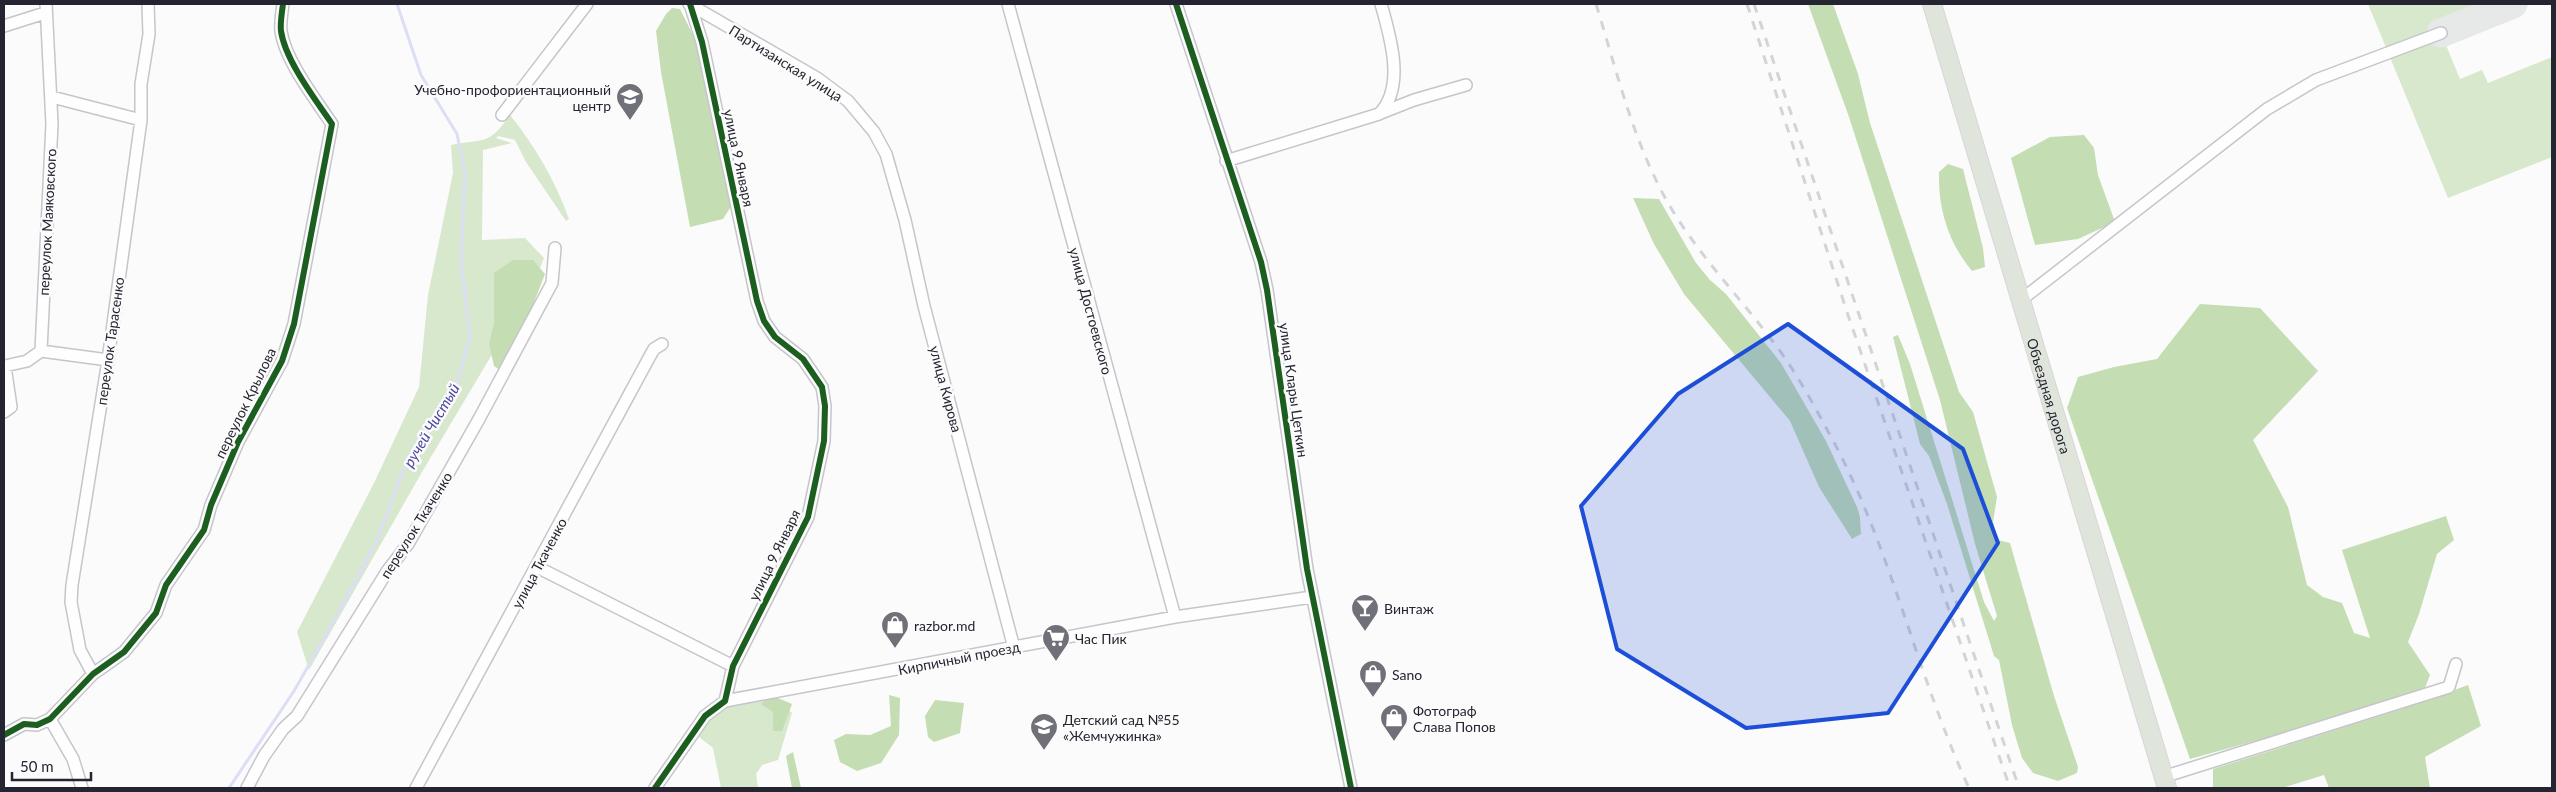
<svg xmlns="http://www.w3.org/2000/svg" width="2556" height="792" viewBox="0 0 2556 792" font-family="Lato,sans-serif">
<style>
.green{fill:#d7e8cd}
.forest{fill:#c4ddb3}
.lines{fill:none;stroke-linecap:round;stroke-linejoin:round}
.stream{stroke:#dcdef5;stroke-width:3}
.taxiway{stroke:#e7e8e8;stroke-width:29}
.street-casing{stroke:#c5c5cb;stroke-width:14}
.primary-casing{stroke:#d6d6d8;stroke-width:20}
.street{stroke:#fefefe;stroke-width:11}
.primary{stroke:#e0e5dc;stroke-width:18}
.rail{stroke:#d3d4d5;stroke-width:3;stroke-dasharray:9 9;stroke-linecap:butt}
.cycleway-casing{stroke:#fbfbfb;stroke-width:9}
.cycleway{stroke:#1b5e20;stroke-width:6}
.marked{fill:#1d4ed8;fill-opacity:0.2;stroke:#1d4ed8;stroke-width:4;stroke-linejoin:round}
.labels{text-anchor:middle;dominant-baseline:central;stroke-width:5;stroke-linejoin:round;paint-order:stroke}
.street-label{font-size:14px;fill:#242531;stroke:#fbfbfb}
.poi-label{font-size:14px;fill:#242531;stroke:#fbfbfb;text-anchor:start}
.water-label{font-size:15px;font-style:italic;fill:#4c48a4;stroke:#fbfbfb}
</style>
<rect width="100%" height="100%" fill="#fbfbfb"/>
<path class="green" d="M2368,4h111l-43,17 24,58 22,-9 6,13 64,-26v100l-104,41z
M510,115c25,31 46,67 59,104l-3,2 -40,-59 -11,-22 -17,-4 -2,2 16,5 -29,7 -1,90 43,-2 19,20 -10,26 -112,188 -113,198 -12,-38 77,-149 45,-96 9,-92 25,-122 -2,-28c35,-7 37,1 59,-30z
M773,697l19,16 -14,47 -16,5 -6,9 2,14h-37l-8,-40 -15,-12c27,-36 34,-32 75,-39z"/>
<path class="forest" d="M1808,4h25l25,70 12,49 89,269 14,20 24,85 -4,25 5,18 12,3 44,153 24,71 -1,6 -19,8 -25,-8 -11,-15 -10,-33 -13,-65 -5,-4 -47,-152 -18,-48 -9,-12 -27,-107 5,-2 12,29 74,238 10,19 3,-5 -22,-72 -35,-144 -91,-283z
M672,8l8,1 19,38 33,158 -9,14 -33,8 -29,-155 -5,-41 10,-17z
M2084,135l10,13 4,27 17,47 -37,17 -43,6 -24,-87 39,-21z
M1948,164l15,5 20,79 2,19 -13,4c-24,-29 -34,-62 -33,-99z
M1633,198l26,1 37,64 14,17 16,14 55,69 45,78 31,66 3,10 1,17 -9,5 -33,-52 -29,-66 -106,-127 -30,-50z
M513,260h20l12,14 -16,41 -25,44 -3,12 -7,-5 -5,-22 5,-21v-50z
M2200,304l60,4 58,63 -65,69 35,67 19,78 16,12 19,6 12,30 16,5 -28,-88 104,-34 8,24 -17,14 -18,60 -11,28 22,33 -5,13 -105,35 -130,36 -123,-351 11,-31 36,-10 43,-8z
M2468,685l13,41 -56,31 5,31h-101l-5,-13 -42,13h-69v-19l189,-60z
M771,695l21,9 -10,27h-9v-19l-12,-8z
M889,695l11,3 -1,37 -18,28 -24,8 -17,-9 -6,-22 12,-6 24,1 21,-9z
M935,700l29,3 -4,30 -26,9 -6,-5 -3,-21z
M793,752l8,36h-9l-6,-32z"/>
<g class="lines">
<path class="stream" d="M229,788l65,-97 45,-79 38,-72 32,-85 47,-67 14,-52 -9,-76 4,-87 -8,-39 -36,-59 -24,-71"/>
<path class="taxiway" d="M2441,33l72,-29"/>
<defs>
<path id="street" d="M689,4l128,74 31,23 26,31 12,22 19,66 19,86 90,342
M1008,4l167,613
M1176,4l85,258 6,28 40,279 44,219
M4,26l41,-13
M52,97l89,23
M1381,113l33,-13 52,-15
M502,115l85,-111
M1226,161l153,-47c27,-27 11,-78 2,-110
M2021,300l246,-191 49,-29 125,-47
M41,351l67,9
M4,412l7,-5 -6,-41 22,-5 14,-10 11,-227 -6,-120
M537,567l196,99
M93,674l-13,-24 -9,-48 1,-17 36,-225 33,-240v-36l8,-50 -1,-30
M725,701l450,-84 137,-20
M50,719l23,40 9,29
M4,735l20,-11 13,1 13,-6 43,-45 31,-22 32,-39 10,-28 38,-55 7,-25 27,-63 44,-81 12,-37 38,-200c-17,-25 -47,-64 -51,-93 -1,-8 1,-19 2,-27
M2163,777l286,-90 7,-23
M247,788l17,-32 19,-27 14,-13 91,-146 20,-26 71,-125 73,-136 3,-35
M416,788l234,-432 4,-7 8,-5
M655,788l50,-72 20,-15 8,-35 75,-149 16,-76 1,-35 -3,-19 -19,-28 -28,-22 -11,-16 -7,-20 -55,-259 -12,-38"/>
<g id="primary">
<path id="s1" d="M1932,4l235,784"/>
</g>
</defs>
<use href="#street" class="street-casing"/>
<use href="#primary" class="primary-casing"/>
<use href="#street" class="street"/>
<use href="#primary" class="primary"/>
<path class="rail" d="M1596,4c22,71 39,146 78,209 28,45 65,84 97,126 26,33 46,72 66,109 56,108 81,230 132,340
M1747,4l100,308 163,476
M1754,4l265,784"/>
<defs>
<path id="cycleway" d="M1176,4l85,258 6,28 40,279 44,219
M4,735l20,-11 13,1 13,-6 43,-45 31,-22 32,-39 10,-28 38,-55 7,-25 27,-63 44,-81 12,-37 38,-200c-17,-25 -47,-64 -51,-93 -1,-8 1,-19 2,-27
M655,788l50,-72 20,-15 8,-35 75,-149 16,-76 1,-35 -3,-19 -19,-28 -28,-22 -11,-16 -7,-20 -55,-259 -12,-38"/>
</defs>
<use href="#cycleway" class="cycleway-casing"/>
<use href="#cycleway" class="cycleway"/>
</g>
<path class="marked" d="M1788,324l175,125 35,94 -110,170 -142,15 -129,-79 -36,-143 97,-112z"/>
<defs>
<symbol id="school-pin" viewBox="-11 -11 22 30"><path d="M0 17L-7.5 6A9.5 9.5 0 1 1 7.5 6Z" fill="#6f7078" stroke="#fbfbfb"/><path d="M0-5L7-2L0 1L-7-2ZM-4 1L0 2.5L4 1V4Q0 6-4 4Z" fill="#fff"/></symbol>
<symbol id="bar-pin" viewBox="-11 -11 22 30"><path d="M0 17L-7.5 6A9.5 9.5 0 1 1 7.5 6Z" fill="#6f7078" stroke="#fbfbfb"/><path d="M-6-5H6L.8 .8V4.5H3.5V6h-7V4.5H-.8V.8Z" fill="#fff"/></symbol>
<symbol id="shop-pin" viewBox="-11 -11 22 30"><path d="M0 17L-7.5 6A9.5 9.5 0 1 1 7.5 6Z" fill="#6f7078" stroke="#fbfbfb"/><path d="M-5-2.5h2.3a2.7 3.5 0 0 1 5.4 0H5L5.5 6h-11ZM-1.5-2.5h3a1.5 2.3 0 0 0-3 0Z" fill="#fff"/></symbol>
<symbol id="supermarket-pin" viewBox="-11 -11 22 30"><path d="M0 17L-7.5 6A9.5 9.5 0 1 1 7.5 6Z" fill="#6f7078" stroke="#fbfbfb"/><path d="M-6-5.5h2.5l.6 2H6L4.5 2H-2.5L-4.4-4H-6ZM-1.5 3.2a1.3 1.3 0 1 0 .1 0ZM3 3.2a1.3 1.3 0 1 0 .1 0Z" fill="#fff"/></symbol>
</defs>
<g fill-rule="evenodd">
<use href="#school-pin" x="614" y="81" width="32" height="43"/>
<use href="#bar-pin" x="1349" y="592" width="32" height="43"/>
<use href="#shop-pin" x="879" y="609" width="32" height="43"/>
<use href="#supermarket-pin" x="1040" y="622" width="32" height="43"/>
<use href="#shop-pin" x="1357" y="658" width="32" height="43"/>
<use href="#shop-pin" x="1378" y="702" width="32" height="43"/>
<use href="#school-pin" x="1028" y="711" width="32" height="43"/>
</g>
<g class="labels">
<g class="street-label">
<text transform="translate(786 63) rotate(32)">Партизанская улица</text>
<text transform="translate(739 158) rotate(78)">улица 9 Января</text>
<text transform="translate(47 222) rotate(-87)">переулок Маяковского</text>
<text transform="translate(1091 311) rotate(75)">улица Достоевского</text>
<text transform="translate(110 341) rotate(-82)">переулок Тарасенко</text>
<text transform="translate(946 389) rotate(75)">улица Кирова</text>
<text transform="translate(1294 390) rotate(82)">улица Клары Цеткин</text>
<text stroke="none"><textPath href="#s1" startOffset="409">Объездная дорога</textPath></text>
<text transform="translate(245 403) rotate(-64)">переулок Крылова</text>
<text transform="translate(416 525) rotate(-58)">переулок Ткаченко</text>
<text transform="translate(774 555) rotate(-64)">улица 9 Января</text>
<text transform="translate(539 563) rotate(-62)">улица Ткаченко</text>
<text transform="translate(959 658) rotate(-11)">Кирпичный проезд</text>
</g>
<g class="poi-label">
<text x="611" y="89" text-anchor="end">Учебно-профориентационный<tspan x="611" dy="16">центр</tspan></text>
<text x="1384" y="608">Винтаж</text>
<text x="914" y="625">razbor.md</text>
<text x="1075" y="638">Час Пик</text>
<text x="1392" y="674">Sano</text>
<text x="1413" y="710">Фотограф<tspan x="1413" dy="16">Слава Попов</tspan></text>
<text x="1063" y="719">Детский сад №55<tspan x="1063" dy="16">«Жемчужинка»</tspan></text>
</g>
<g class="water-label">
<text transform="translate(431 425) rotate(-59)">ручей Чистый</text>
</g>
</g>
<rect width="2556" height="792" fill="none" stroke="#242531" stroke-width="10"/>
<path d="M12 772v8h79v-8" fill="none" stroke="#242531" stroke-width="2.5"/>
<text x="20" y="772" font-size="15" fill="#242531" stroke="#fbfbfb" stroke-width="4" paint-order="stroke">50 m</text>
</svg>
